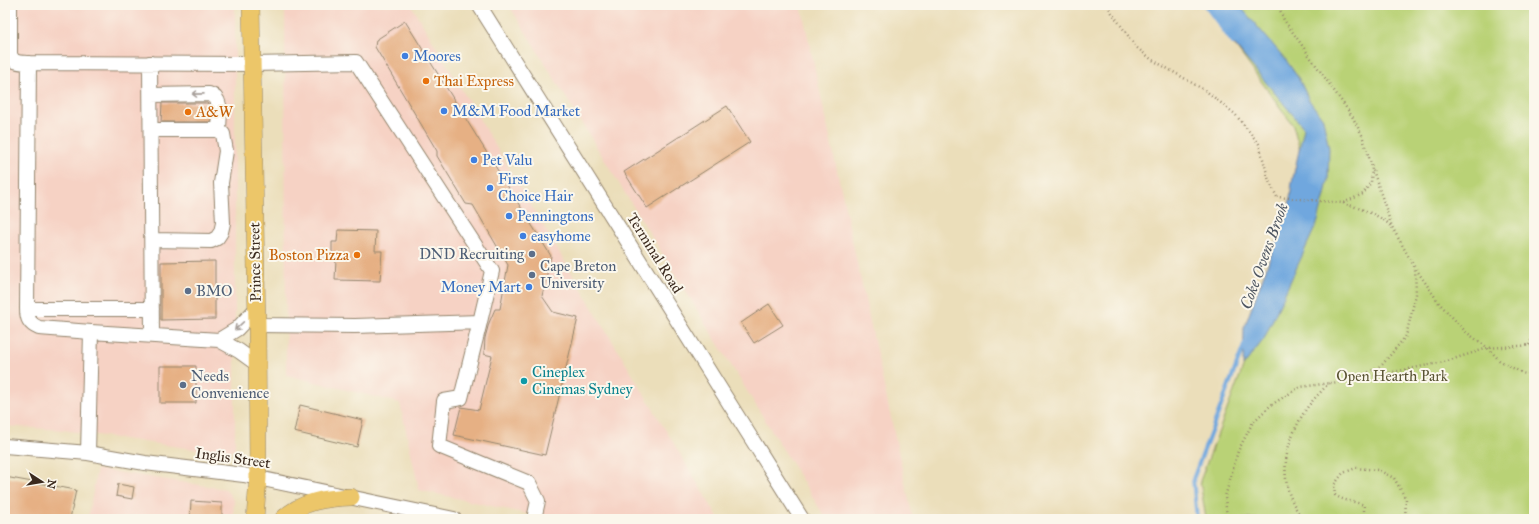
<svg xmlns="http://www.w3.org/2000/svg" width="1539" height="524" viewBox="0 0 1539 524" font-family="'IM FELL Great Primer',serif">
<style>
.built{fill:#f6d2c4}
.green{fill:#b9d276;stroke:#7a7e4a}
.water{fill:#70a7de;stroke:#56687e}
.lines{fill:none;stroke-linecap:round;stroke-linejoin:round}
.stream{stroke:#70a7de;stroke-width:4}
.building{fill:#e6b084}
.minor-casing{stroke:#93846c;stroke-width:16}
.major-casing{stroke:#93846c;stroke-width:18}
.path{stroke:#93846c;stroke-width:2.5;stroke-dasharray:1 3;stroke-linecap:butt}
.minor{stroke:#fff;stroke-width:14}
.major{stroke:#ecc669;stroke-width:17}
.oneway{stroke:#a79f9a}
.shop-dot{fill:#3f7fe0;stroke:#fbf7ec;stroke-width:1.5}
.food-dot{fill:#e8710a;stroke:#fbf7ec;stroke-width:1.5}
.service-dot{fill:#5c6f8a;stroke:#fbf7ec;stroke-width:1.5}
.culture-dot{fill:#0f9aa8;stroke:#fbf7ec;stroke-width:1.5}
.labels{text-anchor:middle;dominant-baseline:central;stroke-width:4;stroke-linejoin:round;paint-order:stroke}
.shop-label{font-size:15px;fill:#366cbe;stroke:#fbf7ec;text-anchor:start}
.food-label{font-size:15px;fill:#c56008;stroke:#fbf7ec;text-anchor:start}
.street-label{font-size:15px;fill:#3b2a1e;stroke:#fbf7ec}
.service-label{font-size:15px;fill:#4e5e75;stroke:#fbf7ec;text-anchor:start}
.culture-label{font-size:15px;fill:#0d838f;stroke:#fbf7ec;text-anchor:start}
.park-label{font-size:15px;fill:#5a5434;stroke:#fbf7ec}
.water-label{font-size:16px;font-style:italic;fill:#4e5661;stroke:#fbf7ec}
</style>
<rect width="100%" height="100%" fill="#fbf7ec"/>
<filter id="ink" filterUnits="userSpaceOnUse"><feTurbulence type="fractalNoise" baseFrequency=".025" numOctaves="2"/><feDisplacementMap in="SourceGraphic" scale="8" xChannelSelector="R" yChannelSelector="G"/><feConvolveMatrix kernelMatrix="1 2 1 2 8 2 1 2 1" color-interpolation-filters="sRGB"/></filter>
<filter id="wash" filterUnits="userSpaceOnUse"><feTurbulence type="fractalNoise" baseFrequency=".012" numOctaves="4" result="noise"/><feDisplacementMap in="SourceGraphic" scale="16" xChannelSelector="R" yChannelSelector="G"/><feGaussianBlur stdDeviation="0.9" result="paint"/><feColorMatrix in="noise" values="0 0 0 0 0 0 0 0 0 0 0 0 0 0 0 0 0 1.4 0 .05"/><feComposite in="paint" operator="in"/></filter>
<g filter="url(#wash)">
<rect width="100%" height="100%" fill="#ebdeba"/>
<path class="built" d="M5,5h230v443l-8,6 -165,-24 -57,-4z
M285,5h126l308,514h-168l-132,-29 -19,-87 -114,-28z
M509,5h292l112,514h-87z
M97,469l129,20 8,12 -1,18h-145z"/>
<path class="green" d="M1205,5h329v514h-328l-6,-38 103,-272 5,-29 -15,-55z"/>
<path class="water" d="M1205,5h34l47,55 13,19 10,21 14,19 6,29 -1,33 -3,14 -7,26 -54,118 -21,27 1,-38 45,-121 3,-25 12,-54 -67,-80z"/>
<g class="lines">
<path class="stream" d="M1205,5l28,38
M1197,519l-4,-40 52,-136"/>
</g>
<g id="blocks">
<path class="building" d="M405,21l146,235 -9,40 11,16 25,6 -33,137 -91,-20 7,-28 18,3 13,-54 -8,-2 1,-16 4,-15 6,-14h5l8,-44 -35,-60 -7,-1 -29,-48v-5l-62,-104 1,-7z
M162,103h45l4,3v16h-50z
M727,106l23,36 -103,66 -23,-36z
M338,230l38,1 -1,20h7l-2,30 -45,-1 1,-21 -4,-1v-16h5z
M215,261v58l-54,1v-58z
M769,304l14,21 -29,18 -13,-20z
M160,366h36v37h-36z
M300,405l63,15 -6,27 -63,-15z
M5,477l71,13 -6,29h-65z
M118,484l16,3 -2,12 -16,-3z
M191,501l31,2v16h-32z"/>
</g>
</g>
<g filter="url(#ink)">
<use href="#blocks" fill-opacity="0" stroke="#93846c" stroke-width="1"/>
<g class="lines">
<defs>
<path id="minor" d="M10,5v49c3,10 10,8 19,9
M479,5l323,514
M150,63l2,273
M151,95l58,-1c15,4 10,24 10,36
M151,130h68l4,4 3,17 -5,32 2,40 -2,9 -4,6 -6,3 -59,-1
M27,309h125
M480,322l-19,76 -17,3 -5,45 90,37 9,18 -4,18
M257,325l98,1 125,-4 12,-51 -136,-209 -104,2 -223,-1 -2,246c0,9 2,15 12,19l52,4 128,8 20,11 18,13
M219,340l18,-11 19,-20
M5,446l83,7 57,10 99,12 210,44
M88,453l3,-121"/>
<path id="major" d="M251,5l6,320 1,153 -3,41
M283,519c18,-18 44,-21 68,-22"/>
</defs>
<use href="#minor" class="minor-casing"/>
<use href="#major" class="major-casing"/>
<path class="path" d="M1108,5l2,5 26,37 15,12 55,32 29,23 24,30 10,37 8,16 66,6 20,-9 8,-12 1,-15 -10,-32 -10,-19 -68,-96 -6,-15
M1343,203c18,6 36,11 49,24
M1416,269l23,34 27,29 22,16 11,12 23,13 12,3
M1529,345l5,-10
M1358,379l86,-17 44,-14 46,-3
M1227,519l-2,-22 13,-46 15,-29 18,-17 29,-18 54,-7 28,-15 24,-29 10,-42 -1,-26 -23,-41 -19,-57
M1303,519c-27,-35 -20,-73 2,-108 6,-10 16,-19 24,-28
M1364,519v-14c-10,-4 -21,-4 -29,-10l-1,-10 9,-12 13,-5 22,2 16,8 12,21 -1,20"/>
<use href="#minor" class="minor"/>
<use href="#major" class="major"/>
</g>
<defs><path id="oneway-shaft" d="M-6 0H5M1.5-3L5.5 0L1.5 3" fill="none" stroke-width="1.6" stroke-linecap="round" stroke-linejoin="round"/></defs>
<g class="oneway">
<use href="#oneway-shaft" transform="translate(198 94) rotate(179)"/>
<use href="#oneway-shaft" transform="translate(239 326) rotate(137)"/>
</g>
</g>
<g class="shop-dot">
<circle cx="405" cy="56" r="4"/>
<circle cx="444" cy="111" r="4"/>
<circle cx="474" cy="160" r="4"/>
<circle cx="490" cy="188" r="4"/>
<circle cx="509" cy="216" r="4"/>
<circle cx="523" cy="236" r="4"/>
<circle cx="529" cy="287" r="4"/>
</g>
<g class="food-dot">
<circle cx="426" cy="81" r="4"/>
<circle cx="188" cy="112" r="4"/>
<circle cx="357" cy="255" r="4"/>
</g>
<g class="service-dot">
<circle cx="532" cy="254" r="4"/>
<circle cx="532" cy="275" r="4"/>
<circle cx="188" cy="291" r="4"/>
<circle cx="183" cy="385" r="4"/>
</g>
<circle class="culture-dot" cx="524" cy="381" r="4"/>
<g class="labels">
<g class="shop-label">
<text x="413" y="56">Moores</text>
<text x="452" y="111">M&amp;M Food Market</text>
<text x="482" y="160">Pet Valu</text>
<text x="498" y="179">First<tspan x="498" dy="17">Choice Hair</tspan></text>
<text x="517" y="216">Penningtons</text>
<text x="531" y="236">easyhome</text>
<text x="521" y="287" text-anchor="end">Money Mart</text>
</g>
<g class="food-label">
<text x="434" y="81">Thai Express</text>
<text x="196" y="112">A&amp;W</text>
<text x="349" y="255" text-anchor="end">Boston Pizza</text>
</g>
<g class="street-label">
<text transform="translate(655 253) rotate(58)">Terminal Road</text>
<text transform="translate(255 262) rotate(-91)">Prince Street</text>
<text transform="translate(233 458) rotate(8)">Inglis Street</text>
</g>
<g class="service-label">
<text x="524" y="254" text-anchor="end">DND Recruiting</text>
<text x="540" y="266">Cape Breton<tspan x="540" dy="17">University</tspan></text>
<text x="196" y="291">BMO</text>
<text x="191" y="376">Needs<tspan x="191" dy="17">Convenience</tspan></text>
</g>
<g class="culture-label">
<text x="532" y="372">Cineplex<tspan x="532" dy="17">Cinemas Sydney</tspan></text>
</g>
<g class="park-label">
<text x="1392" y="376">Open Hearth Park</text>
</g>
<g class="water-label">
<text transform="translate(1264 256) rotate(-70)">Coke Ovens Brook</text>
</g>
</g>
<rect width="1539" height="524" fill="none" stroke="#fbf7ec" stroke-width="20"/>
<g transform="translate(42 482) rotate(102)" stroke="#fbf7ec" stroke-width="3" paint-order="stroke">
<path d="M0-3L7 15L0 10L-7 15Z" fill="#3b2a1e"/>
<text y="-6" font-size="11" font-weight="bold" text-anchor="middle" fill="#3b2a1e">N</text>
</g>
</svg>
